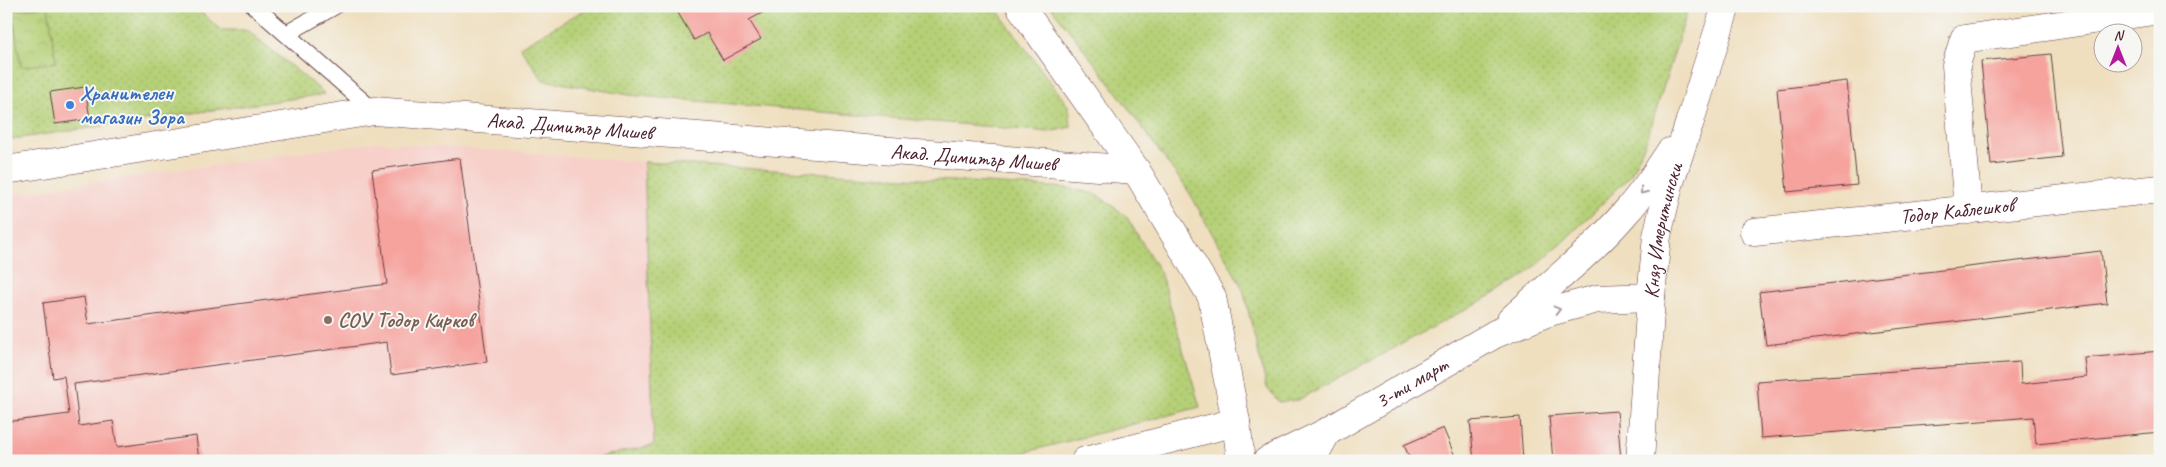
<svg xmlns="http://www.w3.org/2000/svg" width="2166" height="467" viewBox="0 0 2166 467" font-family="Caveat,sans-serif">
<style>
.built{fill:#f7d0ca}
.grass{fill:url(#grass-dots);stroke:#807851}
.park{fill:url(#park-crowns);stroke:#807851}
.building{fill:#f6a29d}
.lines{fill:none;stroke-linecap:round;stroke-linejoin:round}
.lane-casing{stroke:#633c41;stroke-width:18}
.street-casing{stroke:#633c41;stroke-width:29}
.secondary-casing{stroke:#633c41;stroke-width:29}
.lane{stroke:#fff;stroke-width:16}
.street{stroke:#fff;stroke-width:28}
.secondary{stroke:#fff;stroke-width:28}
.oneway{stroke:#ae9aa0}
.shop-dot{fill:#3f7fe0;stroke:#f6f6f2;stroke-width:2}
.education-dot{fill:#8d6e63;stroke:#f6f6f2;stroke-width:2}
.labels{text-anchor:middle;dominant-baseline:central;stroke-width:4;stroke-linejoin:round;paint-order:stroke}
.shop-label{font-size:21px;font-weight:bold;fill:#366cbe;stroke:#f6f6f2;text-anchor:start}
.street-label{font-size:21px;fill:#4a1f2b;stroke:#f6f6f2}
.education-label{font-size:21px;font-weight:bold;fill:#785e54;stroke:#f6f6f2;text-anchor:start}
</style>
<defs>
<pattern id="grass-dots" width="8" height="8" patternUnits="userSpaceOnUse" patternTransform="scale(1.25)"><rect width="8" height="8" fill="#b5d077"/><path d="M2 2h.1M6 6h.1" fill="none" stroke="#9db267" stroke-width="1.8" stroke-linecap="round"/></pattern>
<pattern id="park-crowns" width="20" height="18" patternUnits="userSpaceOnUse" patternTransform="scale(1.25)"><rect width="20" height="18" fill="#b5d077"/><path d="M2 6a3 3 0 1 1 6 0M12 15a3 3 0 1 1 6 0" fill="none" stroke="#9db267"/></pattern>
</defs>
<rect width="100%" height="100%" fill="#f6f6f2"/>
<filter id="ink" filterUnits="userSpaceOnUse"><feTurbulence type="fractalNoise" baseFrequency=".02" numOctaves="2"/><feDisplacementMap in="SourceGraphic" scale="10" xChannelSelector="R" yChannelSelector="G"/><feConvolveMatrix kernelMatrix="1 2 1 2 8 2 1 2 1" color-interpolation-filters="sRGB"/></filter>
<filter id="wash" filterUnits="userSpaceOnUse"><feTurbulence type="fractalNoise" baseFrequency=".0096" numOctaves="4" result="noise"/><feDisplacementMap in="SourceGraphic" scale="20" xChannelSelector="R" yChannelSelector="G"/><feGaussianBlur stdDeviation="1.12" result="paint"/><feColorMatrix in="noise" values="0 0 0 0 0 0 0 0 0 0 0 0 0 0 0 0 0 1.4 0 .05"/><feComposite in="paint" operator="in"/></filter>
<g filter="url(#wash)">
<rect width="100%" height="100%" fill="#efdfbf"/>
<path class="built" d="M376,142l268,20 10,283 -72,16h-576v-266z"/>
<path class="grass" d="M6,6h188l27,24h26l78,64 -319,46z
M591,6h403l75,101 2,20 -22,5 -420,-37 -86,-15 -23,-33z
M1050,6h639l-42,133 -17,37 -65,64 -47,41 -220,119 -19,2 -12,-14 -24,-99 -54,-97 -82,-113z
M644,162l423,26 29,6 30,22 34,56 40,135 -209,54h-409l72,-16z"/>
<path class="park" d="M48,6l8,56 -35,5 -9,-56z"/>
<g id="blocks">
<path class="building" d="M674,6h101l-26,14 12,19 -38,21 -16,-27 -13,7z
M2051,54l11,103 -71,8 -10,-104z
M1847,81l10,104 -70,7 -10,-103z
M85,87l5,32 -35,5 -5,-32z
M460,158l27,204 -96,13 -4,-33 -313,42 5,42 34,-5 4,26 79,-11 3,25h-193v-39l63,-8 -5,-38 -11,2 -10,-75 41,-6 4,27 299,-40 -15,-114z
M2101,251l6,52 -341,42 -7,-53z
M2160,351v81l-124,12 -3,-27 -272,21 -4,-57 263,-19 1,22 66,-7 -2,-19z
M1617,411l4,50h-68l-4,-45z
M1520,417l3,44h-49l-4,-40z
M1443,428l14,33h-46l-7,-16z"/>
</g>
</g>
<g filter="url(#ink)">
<use href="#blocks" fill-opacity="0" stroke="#633c41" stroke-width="1"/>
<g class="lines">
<defs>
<path id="lane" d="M254,6l120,105
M286,34l49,-28"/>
<g id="street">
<path d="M1020,6l116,164 76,127 24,125 5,39"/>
<path id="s1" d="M6,170l368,-59 762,59"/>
<path d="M1968,210l-12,-145 8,-26 196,-29"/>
<path id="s2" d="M1754,232l406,-43"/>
<path d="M1511,320c39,-36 82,-69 116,-109 16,-18 30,-39 43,-59"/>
<path d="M1085,461l151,-39"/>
<path d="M1267,461l60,-29"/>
<path id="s3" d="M1311,461l16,-29 168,-98 51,-21 51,-14 54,-2"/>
<path id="s4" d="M1640,461l11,-164 6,-61 12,-51 21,-64"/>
</g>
<path id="secondary" d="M1690,121l36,-115"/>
</defs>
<use href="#lane" class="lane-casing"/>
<use href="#street" class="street-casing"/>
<use href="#secondary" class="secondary-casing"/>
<use href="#lane" class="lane"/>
<use href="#street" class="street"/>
<use href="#secondary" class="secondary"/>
</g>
<defs><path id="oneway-chevron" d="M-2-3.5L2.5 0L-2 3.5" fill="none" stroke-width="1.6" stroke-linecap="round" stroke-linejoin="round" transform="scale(1.25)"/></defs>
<g class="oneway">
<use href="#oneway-chevron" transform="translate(1643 191) rotate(129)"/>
<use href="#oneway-chevron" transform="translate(1557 310) rotate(-15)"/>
</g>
</g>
<circle class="shop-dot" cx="70" cy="105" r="5"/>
<circle class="education-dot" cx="328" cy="320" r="5"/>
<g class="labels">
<g class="shop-label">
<text x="80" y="93">Хранителен<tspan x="80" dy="24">магазин Зора</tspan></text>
</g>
<g class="street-label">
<text stroke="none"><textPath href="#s1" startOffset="569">Акад. Димитър Мишев</textPath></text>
<text stroke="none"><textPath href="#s1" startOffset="974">Акад. Димитър Мишев</textPath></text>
<text stroke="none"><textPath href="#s2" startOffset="204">Тодор Каблешков</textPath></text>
<text stroke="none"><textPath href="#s4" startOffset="232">Княз Имеритински</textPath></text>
<text stroke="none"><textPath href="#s3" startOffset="131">3-ти март</textPath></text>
</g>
<g class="education-label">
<text x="338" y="320">СОУ Тодор Кирков</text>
</g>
</g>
<rect width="2166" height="467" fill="none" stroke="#f6f6f2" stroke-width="25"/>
<g transform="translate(2118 48)"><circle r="24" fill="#f6f6f2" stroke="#b1a0a2"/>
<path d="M0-4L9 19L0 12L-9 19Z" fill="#b5179e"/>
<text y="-8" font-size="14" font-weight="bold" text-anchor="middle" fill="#4a1f2b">N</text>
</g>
</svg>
